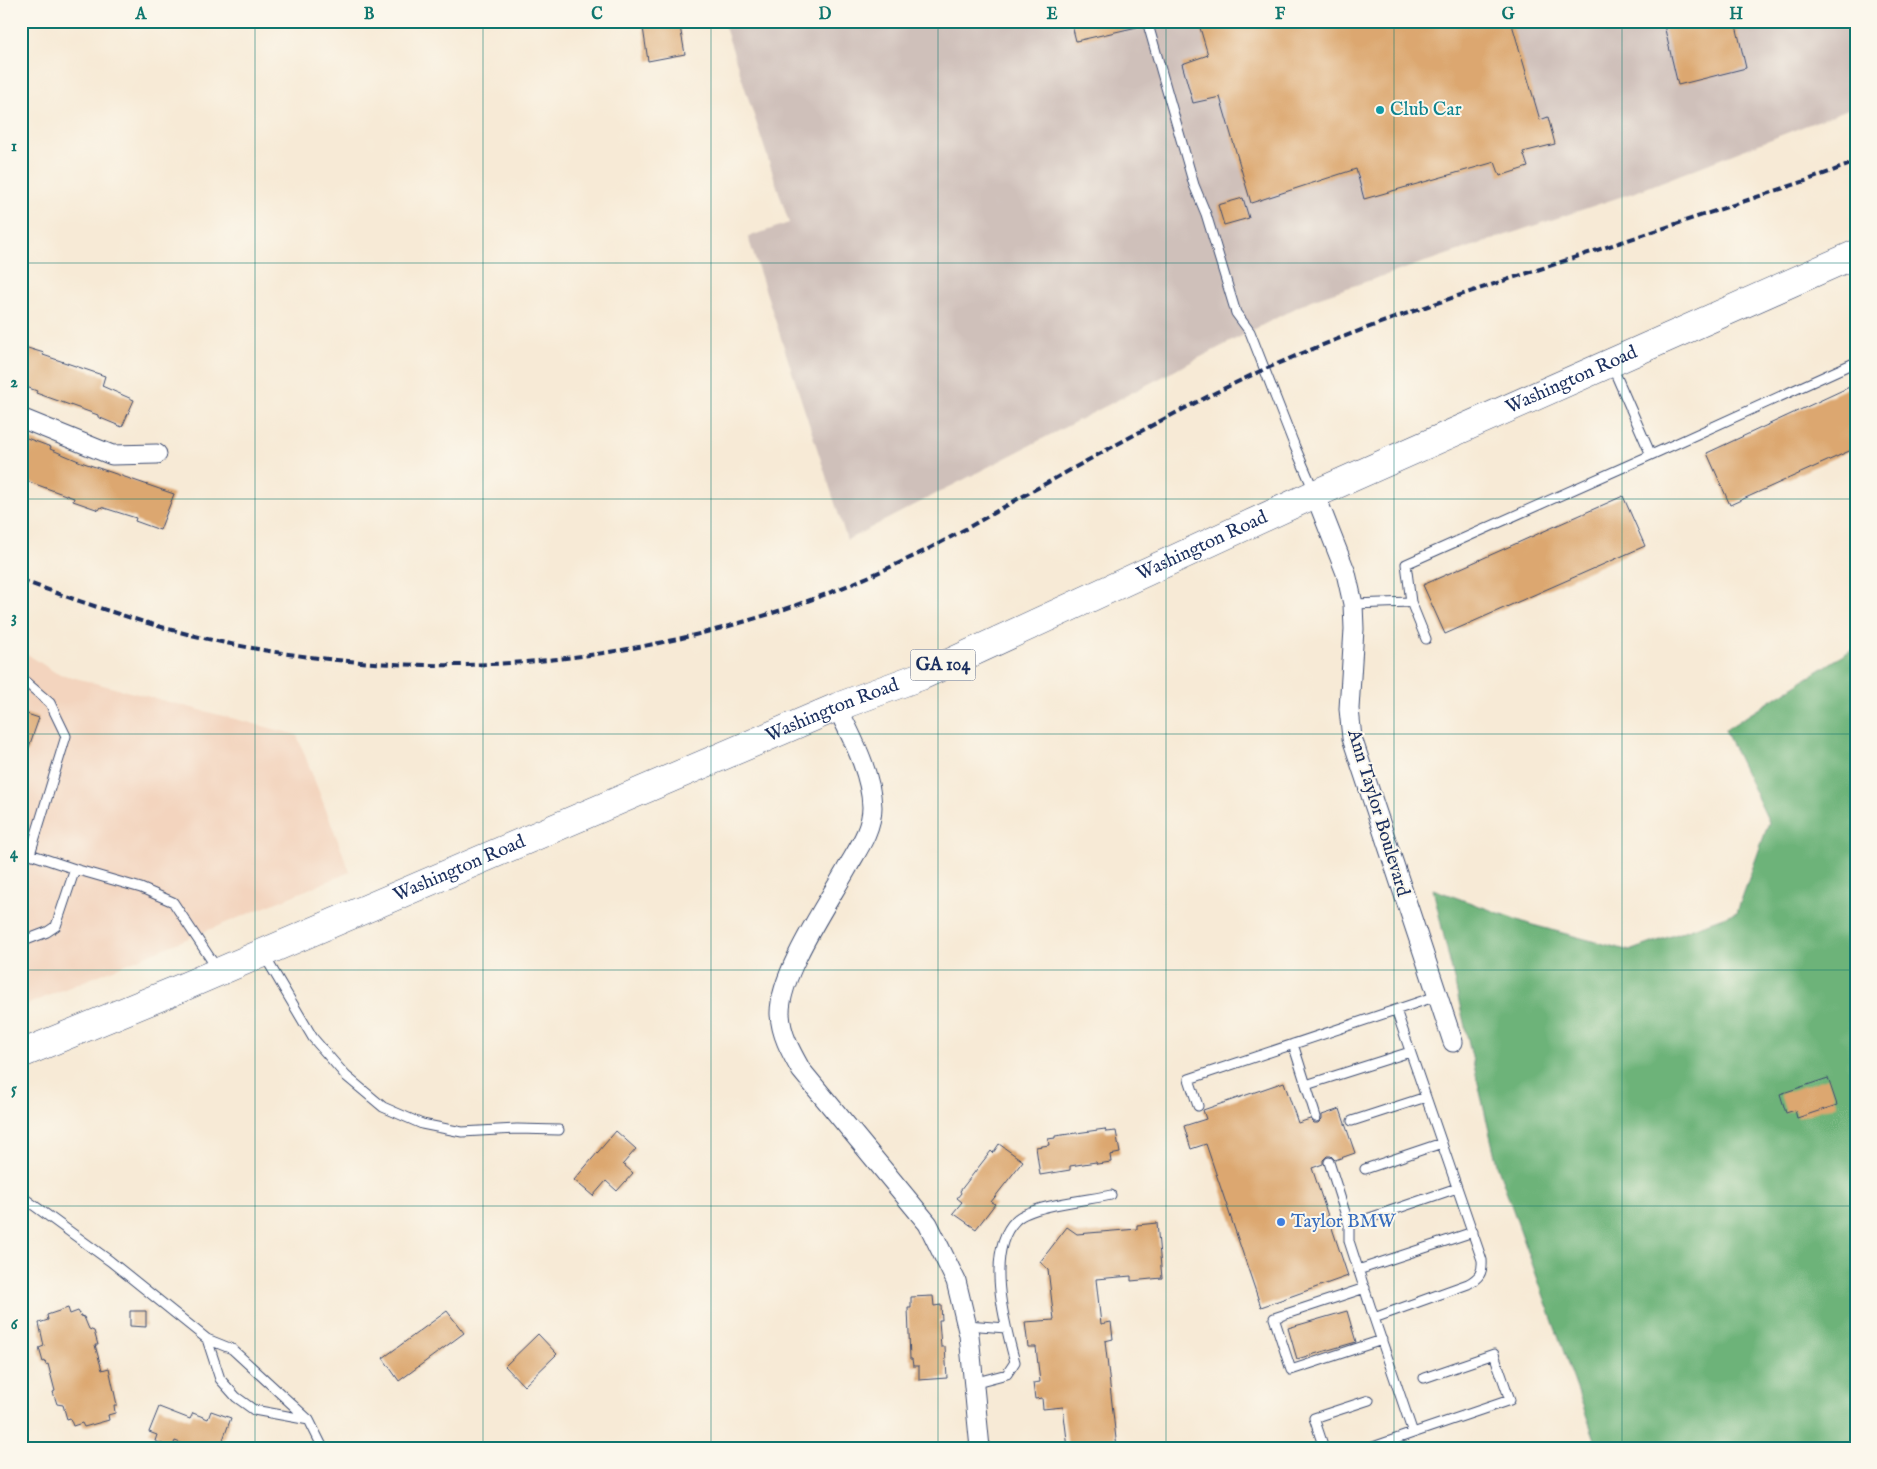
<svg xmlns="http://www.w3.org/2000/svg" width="1877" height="1469" viewBox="0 0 1877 1469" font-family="'IM FELL English',serif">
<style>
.built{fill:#f3d4be}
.industrial{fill:#cfc0ba}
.forest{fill:#6db379;stroke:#44716c}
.building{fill:#dca770}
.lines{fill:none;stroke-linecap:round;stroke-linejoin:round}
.lane-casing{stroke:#3c4b70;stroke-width:11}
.street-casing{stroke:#3c4b70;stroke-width:21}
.primary-casing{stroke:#3c4b70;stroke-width:29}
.lane{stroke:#fff;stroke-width:9}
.street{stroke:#fff;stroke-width:19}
.primary{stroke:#fff;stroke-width:28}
.rail{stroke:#1b2f5e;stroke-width:4;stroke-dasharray:8 4;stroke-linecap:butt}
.grid{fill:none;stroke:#0f766e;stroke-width:1;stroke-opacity:0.55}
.culture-dot{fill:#0f9aa8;stroke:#fbf7ec;stroke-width:2}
.shop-dot{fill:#3f7fe0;stroke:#fbf7ec;stroke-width:2}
.labels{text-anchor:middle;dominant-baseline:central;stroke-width:4;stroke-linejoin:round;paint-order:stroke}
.shield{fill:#fbf7ec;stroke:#5e6b89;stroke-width:1}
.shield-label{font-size:18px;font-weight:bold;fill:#1b2f5e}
.culture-label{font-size:19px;fill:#0d838f;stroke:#fbf7ec;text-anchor:start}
.street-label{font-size:19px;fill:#1b2f5e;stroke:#fbf7ec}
.shop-label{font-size:19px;fill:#366cbe;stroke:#fbf7ec;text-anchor:start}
.neatline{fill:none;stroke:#0f766e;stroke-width:2}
.grid-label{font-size:16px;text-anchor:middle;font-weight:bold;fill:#0f766e}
</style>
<rect width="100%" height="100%" fill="#fbf7ec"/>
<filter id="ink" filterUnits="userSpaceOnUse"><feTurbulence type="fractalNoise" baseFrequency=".02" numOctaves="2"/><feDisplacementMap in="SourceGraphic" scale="10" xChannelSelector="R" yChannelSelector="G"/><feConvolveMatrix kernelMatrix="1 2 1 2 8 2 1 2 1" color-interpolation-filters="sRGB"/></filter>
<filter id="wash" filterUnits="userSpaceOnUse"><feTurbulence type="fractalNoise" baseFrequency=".0096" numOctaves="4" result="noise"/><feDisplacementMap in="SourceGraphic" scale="20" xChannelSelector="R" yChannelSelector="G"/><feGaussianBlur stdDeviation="1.12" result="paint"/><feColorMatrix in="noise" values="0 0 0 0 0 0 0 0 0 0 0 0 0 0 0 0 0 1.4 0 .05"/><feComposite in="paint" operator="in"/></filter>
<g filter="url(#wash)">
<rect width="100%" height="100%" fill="#f7ead6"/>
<path class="built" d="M21,650l35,23 241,62 53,137 -329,135z"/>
<path class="industrial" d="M723,21h1133v85l-218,85 -327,109 -464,240 -99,-303 41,-14z"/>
<path class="forest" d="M1856,647v801h-258l-101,-283 -64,-276 96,35 101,27 107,-39 32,-90 -44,-92z"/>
<g id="blocks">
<path class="building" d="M642,21h37l6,33 -37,7z
M1071,21h66v6l-61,14z
M1198,21h313l29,99 8,-3 7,27 -32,8 5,15 -28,9 -5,-14 -131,37 -8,-30 -105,34 -31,-106 -27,6 -11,-39 26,-9z
M1663,21h72l11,47 -68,17z
M1243,198l6,20 -25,7 -6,-20z
M21,346l23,7 -1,2 62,21 -3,10 32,14 -12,27 -24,-10v-2l-62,-22 1,-2 -16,-6z
M1856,384v64l-126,57 -23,-52z
M24,437l27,10 -1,2 31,13 93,32 -14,36 -25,-9 1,-3 -35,-11 -2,3 -26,-9 1,-3 -53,-19v-33z
M1623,496l22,50 -200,88 -22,-49z
M21,712l18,6 -16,46h-2z
M1828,1078l9,27 -40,13 -2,-8 -9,3 -6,-19z
M1284,1082l14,41 12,-4 4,4h4l4,-4v-4l18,-6 15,44 -20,7 -4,-4h-4l-4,4v4l-11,4 36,108 -87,31 -55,-163 -15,5 -7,-23 22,-7 -3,-9z
M1105,1129l1,3 10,-1 4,22 -10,2 1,7 -14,2 -1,-2 -26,4v4l-30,5 -4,-28 13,-2 -1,-6 7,-1v-2z
M616,1131l20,18 -13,15 10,9 -16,18 -11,-10 -13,15 -19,-16z
M999,1144l24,17 -32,41 4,2 -19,25 -23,-16 9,-11 -5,-4 4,-5 -1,-2 31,-40 2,2z
M1157,1223l5,55 -31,3v-5l-35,3 5,45 10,-2 2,17 -8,2 12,107h-49l-5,-41 -20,2 -1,-11 -7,1 -2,-16 7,-1 -4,-35h-8l-3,-25 29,-2 -6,-51 -8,-7 27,-35 10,7 60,-5v-4z
M933,1296l1,10 7,-1 1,15h-3l2,27h4l2,31 -28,2v-14h-6l-1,-7h-2l-2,-51h3v-11z
M68,1308l2,6 8,-3 3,5 3,1 5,12 5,2 4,14h-3l7,25 7,-2 8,37h-3l1,8 -7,2 1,5 -25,7 -2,-4 -9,3 -3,-8 -3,1 -4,-14 -6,-1 -4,-12 2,-1 -7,-27 -2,1 -1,-4 -2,1 -4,-14 5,-2 -5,-23 9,-3 -1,-5z
M130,1311h16v16l-16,-1z
M447,1311l17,22 -65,48 -16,-23z
M1347,1311l9,31 -59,17 -9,-31z
M538,1334l19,20 -33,32 -19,-20z
M159,1407l31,12 3,-6 15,6 3,-8 20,7 -11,30h-26l-19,-7 -3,7 -17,-7 2,-6 -8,-3z"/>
</g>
</g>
<g filter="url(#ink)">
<use href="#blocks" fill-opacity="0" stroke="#3c4b70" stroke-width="1"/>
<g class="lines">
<defs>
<path id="lane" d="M1147,21l47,164 12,29 30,99 14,19 45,115 19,44
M1612,366l39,89 205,-93
M1353,604l58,-2
M1426,639l-15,-37 -5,-38 245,-109
M21,678l29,25 16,33 -36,118
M21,851l54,18 66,19 32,14 45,68
M21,942l26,-10 9,-6 19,-57
M264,955l49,83 33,38 37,31 39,17 40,8 55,-3 42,1
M1396,1010l86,250c1,13 -3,18 -14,24l-94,34 39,115 97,-33 -16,-46 -70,24
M1293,1044l13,41 104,-33
M1306,1085l10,32
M1198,1106l-9,-27 248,-83
M1352,1121l74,-24
M1329,1162l20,63
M1365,1169l77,-26
M21,1196l89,65 97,78 25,10 77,71 14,28
M1358,1270l115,-38
M1365,1288l-91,30 17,52 91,-30
M1374,1318l-25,-77v-16l108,-37
M967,1325l39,3
M207,1339l13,40 16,18 18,13 55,10
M973,1383l34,-9 8,-12c-10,-37 -31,-111 1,-142 15,-15 73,-20 95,-25
M1324,1448l-10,-30 55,-18
M1370,1448l43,-15"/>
<path id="street" d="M21,418l91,37 45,-1
M1315,494l31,79 7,31 1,25 -5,80 3,29 101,304
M837,707c15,31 34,65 35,100 0,21 -12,39 -22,56 -20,37 -71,110 -70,151 1,21 11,38 21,56l127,154 28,57 13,54 11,113"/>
<g id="primary">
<path id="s1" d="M21,1054l153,-63 663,-284 84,-31 394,-182 541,-240"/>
</g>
</defs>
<use href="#lane" class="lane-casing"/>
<use href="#street" class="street-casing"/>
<use href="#primary" class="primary-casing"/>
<use href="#lane" class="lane"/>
<use href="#street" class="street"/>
<use href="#primary" class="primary"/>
<path class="rail" d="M21,580c62,23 126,45 191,60 231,51 472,24 687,-77 40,-18 79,-41 117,-63 78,-43 155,-87 236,-125 92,-42 189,-74 285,-105 91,-30 181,-60 271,-90l48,-18"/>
</g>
</g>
<path class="grid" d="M255,21v1427M483,21v1427M711,21v1427M938,21v1427M1166,21v1427M1394,21v1427M1622,21v1427M21,263h1835M21,499h1835M21,734h1835M21,970h1835M21,1206h1835"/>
<circle class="culture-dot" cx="1380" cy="110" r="5"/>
<circle class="shop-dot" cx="1281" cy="1222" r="5"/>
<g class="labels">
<rect class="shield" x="910.5" y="649.5" width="65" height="31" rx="4"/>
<g class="shield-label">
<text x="943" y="665">GA 104</text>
</g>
<g class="culture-label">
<text x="1390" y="110">Club Car</text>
</g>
<g class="street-label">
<text stroke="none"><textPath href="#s1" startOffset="1691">Washington Road</textPath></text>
<text stroke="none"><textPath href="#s1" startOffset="1286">Washington Road</textPath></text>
<text stroke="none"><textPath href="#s1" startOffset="881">Washington Road</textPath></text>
<text transform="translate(1378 813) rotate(73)">Ann Taylor Boulevard</text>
<text stroke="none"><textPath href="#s1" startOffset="476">Washington Road</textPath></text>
</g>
<g class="shop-label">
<text x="1291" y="1222">Taylor BMW</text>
</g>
</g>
<rect width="1877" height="1469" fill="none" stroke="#fbf7ec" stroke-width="55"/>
<rect x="28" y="28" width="1822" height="1414" class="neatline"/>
<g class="grid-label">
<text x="141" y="19">A</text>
<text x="369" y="19">B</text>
<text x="597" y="19">C</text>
<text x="825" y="19">D</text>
<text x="1052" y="19">E</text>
<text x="1280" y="19">F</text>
<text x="1508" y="19">G</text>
<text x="1736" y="19">H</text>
<text x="14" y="151">1</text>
<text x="14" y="387">2</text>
<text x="14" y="622">3</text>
<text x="14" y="858">4</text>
<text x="14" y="1094">5</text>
<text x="14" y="1329">6</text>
</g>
</svg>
